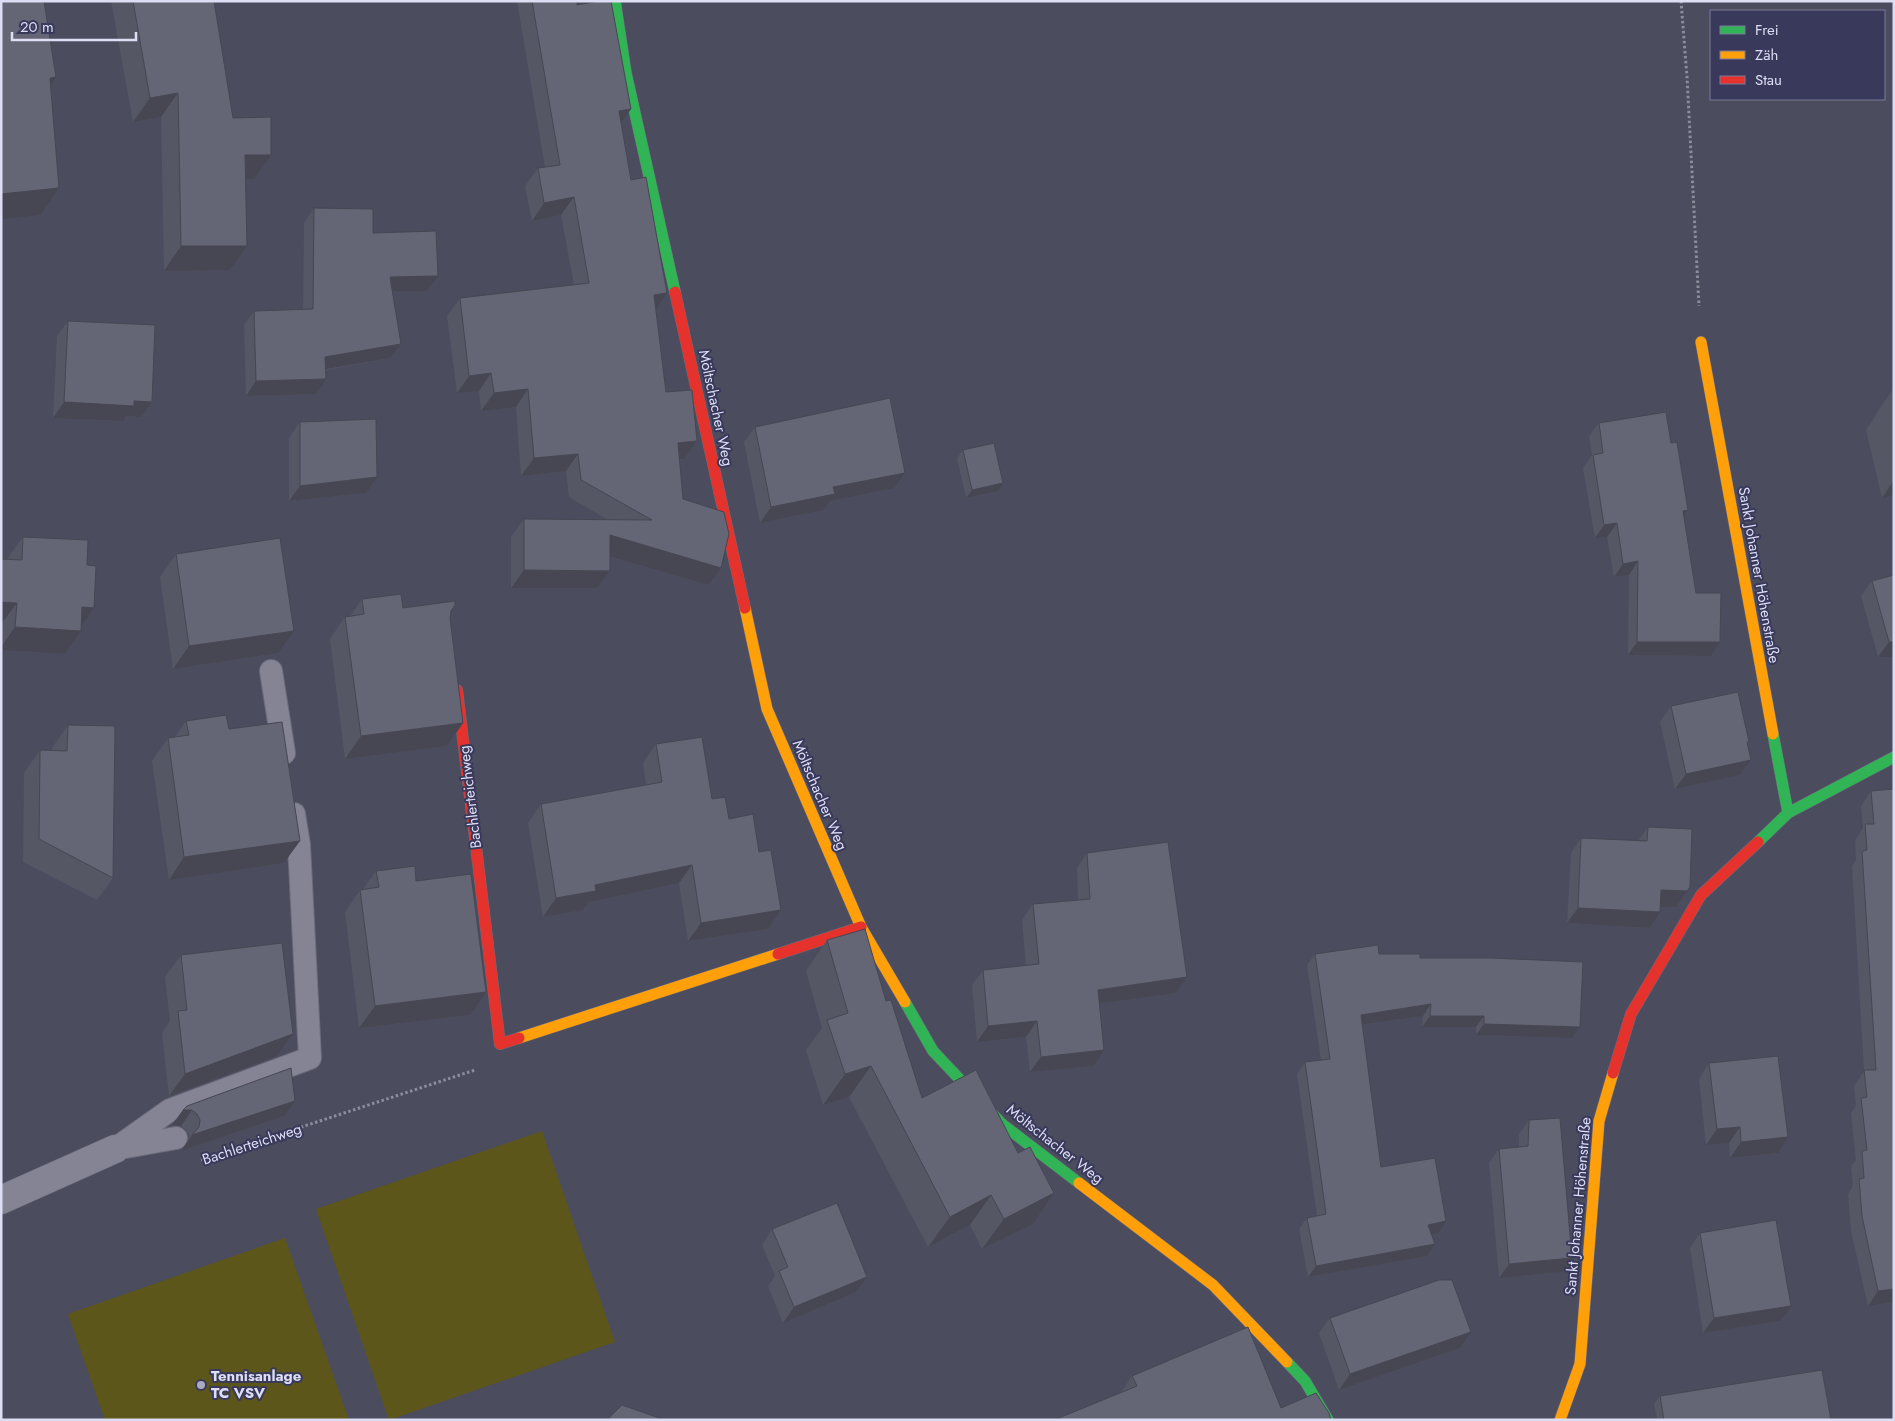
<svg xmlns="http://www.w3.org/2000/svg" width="1895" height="1421" viewBox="0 0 1895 1421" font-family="Jost,sans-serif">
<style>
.green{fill:#5d561a}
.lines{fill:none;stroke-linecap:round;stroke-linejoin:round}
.lane-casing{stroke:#6b6c7c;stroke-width:24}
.street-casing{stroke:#6b6c7c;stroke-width:29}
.fast-casing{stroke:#6b6c7c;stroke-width:12}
.slow-casing{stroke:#6b6c7c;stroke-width:12}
.jam-casing{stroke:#6b6c7c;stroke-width:12}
.path{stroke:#8c8d9a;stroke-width:3;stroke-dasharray:2.5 2.5;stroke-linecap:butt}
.lane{stroke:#848494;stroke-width:22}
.street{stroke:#848494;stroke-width:28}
.fast{stroke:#30b455;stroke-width:11}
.slow{stroke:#ff9f0a;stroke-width:11}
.jam{stroke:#e5322d;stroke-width:11}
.wall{fill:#565765}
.shaded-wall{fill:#464752}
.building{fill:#646575;stroke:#464752}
.poi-dot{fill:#aaabc0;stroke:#38395b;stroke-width:2}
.labels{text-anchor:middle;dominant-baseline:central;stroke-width:4;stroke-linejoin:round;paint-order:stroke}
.street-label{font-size:15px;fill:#dddef4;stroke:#38395b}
.poi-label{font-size:15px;font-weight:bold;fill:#dddef4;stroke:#38395b;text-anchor:start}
</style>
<rect width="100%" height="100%" fill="#4b4c5e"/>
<path class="green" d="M542,1131l73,211 -226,78 -73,-211z
M285,1238l64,182h-244l-37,-106z"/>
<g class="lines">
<defs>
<path id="lane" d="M271,671l13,82
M120,1148l56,-10
M115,1149l55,-39 140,-52 -11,-213 -5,-31"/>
<path id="street" d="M1,1200l114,-51"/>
<path id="fast" d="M615,1l11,72 49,219
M1773,734l15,79
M1758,842l30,-29 106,-56
M905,1002l28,49 69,73 77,59
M1287,1362l18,19 23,39"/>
<path id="slow" d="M1701,342l72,392
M745,608l22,101 94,218 44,75
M519,1038l259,-84
M1079,1183l134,102 74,77
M1560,1420l20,-56 19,-243 14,-48"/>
<path id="jam" d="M675,292l70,316
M457,690l43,354 19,-6
M778,954l83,-27
M1613,1073l18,-59 70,-119 57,-53"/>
</defs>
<use href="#lane" class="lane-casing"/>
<use href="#street" class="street-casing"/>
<use href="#fast" class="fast-casing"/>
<use href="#slow" class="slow-casing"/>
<use href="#jam" class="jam-casing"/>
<path class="path" d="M1681,1l6,76 12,229
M201,1160l274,-90"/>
<use href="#lane" class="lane"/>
<use href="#street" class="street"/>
<use href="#fast" class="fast"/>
<use href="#slow" class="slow"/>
<use href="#jam" class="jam"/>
</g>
<path class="wall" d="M111,1h103l19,117 21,61h-9l2,67 -17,24 -66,1 -3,-154 -28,5z
M517,1h60v4l54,104 -10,14 35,186 10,83 31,49 -13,18 -4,1 3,39 38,69 -12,17 -99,-28v14l-13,17h-86v-51l13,-18 84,1 -39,-23 -3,-26 -45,5 -5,-69 -35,4 -2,-20 -22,2 -10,-77 13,-18 114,-13 -13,-70 -29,6 -7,-35 13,-18 7,-1z
M314,208l59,25 54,58 -35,1 -2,66 -64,12 -10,24 -70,2 -2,-71 10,-14 49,-2 1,-86z
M68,321l84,81 -11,15 -15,-1 -3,5 -70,-3 4,-82z
M1894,388v107l-12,3 -16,-68 9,-13v-2z
M300,422l66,71 -77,8v-63z
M1599,423l72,20 17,67 -4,7 12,76 24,49 -9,14 -83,-1 1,-80 -15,2 -7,-40 -12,1 -12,-70 9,-13 -3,-19z
M755,427l139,61 -64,13 -6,9 -64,13 -16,-81z
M963,450l35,41 -32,7 -9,-40z
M23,537l58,89v5l-16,23 -64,-4v-91h6z
M176,554l102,99 -105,16 -13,-92z
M1894,575v82h-16l-17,-61 11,-15z
M362,599l41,9 48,3 -1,7 13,105 -16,23 -102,13 -15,-120 15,-22 5,-1z
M1671,706l78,36 -1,2 3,16 -11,15 -65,14 -15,-67z
M186,721l43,8 55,134 -115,17 -17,-119 16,-23 7,-1z
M68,725l45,153 -16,22 -74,-38 1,-89 16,-23h12v-2z
M656,744l56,55 17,20 30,33 22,58 -13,19 -80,12 -9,-58 -90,19 -6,8 -40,7 -15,-94 13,-19 105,-19 -3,-22z
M1894,789v513l-26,4 -17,-75 -3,-37 5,-8 -2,-20 5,-6 -5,-47 5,-7 -2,-20 10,-15 -12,-205 4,-6 -1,-20 8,-12 -2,-22 10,-15z
M1648,827l39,64 -11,16 -15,-1 -12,22 -82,-5 4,-70 10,-15 57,3z
M1087,853l100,124 -11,16 -77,10 -5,63 -64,6 -4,-35 -49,5 -5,-57 11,-15 43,-4 -4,-46 11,-16 45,-4 -1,-32z
M376,871l40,10 54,134 -111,13 -14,-116 15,-22 3,-1z
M827,940l59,61 36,97 96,55 36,40 -21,31 -51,25 -12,-24 -42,22 -79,-150 -26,8 -17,-55 16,-22 -16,-57z
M1315,954h64l41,4 160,69 -8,11 -96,-3v-8h-54l1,-11 -61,9 19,142 65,54 -7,12 -8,1 -4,22 -119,21 -9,-48 8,-11 10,-2 -20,-142 8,-12 16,-2 -14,-95z
M181,955l112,79 -16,22 -108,40 -7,-63 8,-12 -5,-44z
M1709,1063l69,90 -48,5 -1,-15 -23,2 -7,-66z
M183,1110l101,6 -103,35 7,-10 1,-6 -3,-5 -5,-4 -9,-1z
M1529,1120l33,152 -63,6 -10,-115 10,-14 20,-2v-13z
M772,1229l95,48 -11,15 -73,31 -15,-37 7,-10 -13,-31z
M1700,1233l80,88 -77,12 -13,-85z
M1330,1318l130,30 -121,42 -20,-57z
M1132,1376l149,32 -160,-16z
M1660,1396l171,24h-174l-3,-16z"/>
<path class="shaded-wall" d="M56,77l-19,28 13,-27z
M178,93l-17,24 -28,5 17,-24z
M631,109l-12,17v-15z
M245,155h26l-17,24h-26z
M59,188l-19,27 -39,4v-25z
M574,197l-13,18 -29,6 12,-18z
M181,246h66l-17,24 -66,1z
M438,276l-11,15 -47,1 10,-15z
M667,293l-12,18 -1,-16z
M401,344l-11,14 -75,13 10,-14z
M491,373l-12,18 -22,2 12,-17z
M326,379l-10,15 -70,2 10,-15z
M528,389l-12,18 -35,4 13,-18z
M134,401l18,1 -11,15 -15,-1 -3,5 -70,-3 11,-16z
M697,441l-13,18 -18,2 12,-18z
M578,454l-12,17 -45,5 13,-18z
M905,473l-11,15 -64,13 -6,9 -64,13 11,-16 62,-20z
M377,477l-11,16 -77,8 11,-15z
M1894,480v15l-12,3z
M1003,483l-5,8 -32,7 6,-8z
M1688,510l-9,14 4,-13z
M1617,523l-10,14 -12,1 9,-13z
M610,535l111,33 -12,17 -112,-32z
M1638,561l-9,14 -15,2 9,-13z
M524,570l86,1 -13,17h-86z
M1,602l16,1 -16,21z
M82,607l12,1 -16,22z
M15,627l66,4 -16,23 -64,-4v-3z
M294,631l-16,22 -105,16 16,-23z
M1637,642h83l-9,14 -83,-1z
M1889,642h5v15h-16z
M463,723l-16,23 -102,13 16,-23z
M1751,760l-11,15 -65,14 11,-15z
M300,841l-16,22 -115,17 15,-23z
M692,865l-13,18 -90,19 -6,8 -40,7 13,-19 39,-13z
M1661,890l26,1 -11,16 -26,-1z
M1578,908l82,4 -11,16 -82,-5z
M781,910l-13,19 -80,12 13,-18z
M1187,977l-11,16 -89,12 11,-15z
M486,992l-16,23 -111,13 16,-22z
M1431,1004l-8,12 -70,10 8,-11z
M1430,1016h54l-8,11h-54z
M1037,1021l-11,16 -49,5 11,-16z
M1484,1024l96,3 -8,11 -96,-3z
M293,1034l-16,22 -108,40 16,-22z
M1104,1050l-10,16 -64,6 11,-15z
M871,1066l-22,31 -26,8 22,-31z
M295,1101l-11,15 -103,35 11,-16z
M183,1110h9l-11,16 -9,-1z
M1740,1127l-11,16 -23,2 11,-16z
M1788,1137l-10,16 -48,5 11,-16z
M1054,1193l-21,31 -51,25 22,-30z
M991,1195l-21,30 -42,22 22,-30z
M1446,1221l-7,12 -19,3 8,-11z
M1435,1244l-8,12 -119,21 8,-11z
M1572,1258l-10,14 -63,6 10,-14z
M867,1277l-11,15 -73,31 11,-16z
M1894,1289v13l-26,4 10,-15z
M1791,1306l-11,15 -77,12 11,-15z
M1471,1332l-11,16 -121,42 11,-16z"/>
<path class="building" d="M1,1h43l12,76 -6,1 9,110 -58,6z
M133,1h81l19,117 38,-1v38h-26l2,91h-66l-3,-153 -28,5z
M532,1h45v4l22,-4h12l20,108 -12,2 12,69 15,-3 21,116 -13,2 12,97 26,-2 5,51 -19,2 5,56 41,13 5,22 -8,34 -111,-33v36l-86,-1v-51l128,1 -71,-40 -3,-26 -44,4 -6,-69 -34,4 -3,-20 -22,3 -9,-78 129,-15 -15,-86 -30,6 -6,-35 22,-3z
M314,208l59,1v24l63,-2 2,45 -48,1 11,67 -76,13 1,22 -70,2 -2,-70 59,-2z
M68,321l87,4 -3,77 -18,-1v5l-70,-4z
M890,398l15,75 -72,14 2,7 -64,13 -16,-80z
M1666,412l5,31 6,-1 11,68 -5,1 13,82h25l-1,49h-83l1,-81 -15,3 -6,-41 -13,2 -11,-70 10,-2 -4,-30z
M376,419l1,58 -77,9v-64z
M994,443l9,40 -31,7 -9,-40z
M23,537l65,3 -1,25 9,1 -2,42 -12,-1 -1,24 -66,-4 2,-24 -16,-1v-43l21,1z
M280,538l14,93 -105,15 -13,-92z
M1894,575v67h-5l-17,-61z
M401,594l2,14 52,-7v4l-4,6 -1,7 13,105 -102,13 -16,-119 19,-3 -2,-15z
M1738,692l11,50h-2l4,18 -65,14 -15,-68z
M226,715l3,14 53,-7 18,119 -116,16 -16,-119 21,-3 -3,-14z
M68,725l47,1 -2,152 -74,-39 1,-89 27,1z
M702,737l10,62 13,-2 4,22 24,-5 6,38 12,-2 10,60 -80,13 -9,-58 -97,20 1,6 -40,7 -15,-94 121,-22 -6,-38z
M1894,789v500l-16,2 -16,-75 -3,-37 5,-1 -2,-27 5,-1 -6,-52 6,-1 -3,-27h12l-14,-219 5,-1 -2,-26h9l-3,-33z
M1648,827l44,2 -2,58 -3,4 -26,-1 -1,22 -82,-4 3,-70 66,3z
M1168,842l19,135 -89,13 6,60 -63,7 -4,-36 -49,5 -5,-56 56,-6 -6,-60 57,-5 -3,-46z
M415,866l1,15 55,-7 15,118 -111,14 -15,-116 19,-3 -3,-16z
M865,929l21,72 5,-1 31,98 54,-28 42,83 12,-6 24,46 -50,26 -13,-24 -41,22 -79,-151 -26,8 -18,-54 21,-7 -21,-73z
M282,943l11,91 -108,40 -7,-63 9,-1 -6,-55z
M1378,945l1,9h41v4h71l92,4 -3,65 -96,-3v-8h-54l1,-12 -70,11 20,152 54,-9 11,63 -18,4 7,19 -119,22 -9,-48 19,-4 -21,-152 25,-3 -15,-105z
M1778,1056l10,81 -47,5 -1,-15 -23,2 -8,-66z
M291,1068l4,33 -103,34 7,-8 1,-7 -3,-6 -5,-4h-9l4,-4z
M1560,1118l12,140 -63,6 -10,-115 29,-3 1,-26z
M837,1203l30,74 -73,30 -15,-36 9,-4 -16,-38z
M1776,1220l15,86 -77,12 -14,-85z
M1439,1280h13l19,52 -121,42 -20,-56z
M1248,1327l33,81 35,-15 13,20 2,7h-277l83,-34 -5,-10z
M1822,1370l9,50h-167l-4,-24z
M622,1405l40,14 -1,1h-54z"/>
<circle class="poi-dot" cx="201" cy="1385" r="5"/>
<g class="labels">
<g class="street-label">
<text transform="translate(716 408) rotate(78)">Möltschacher Weg</text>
<text transform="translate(1759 575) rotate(80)">Sankt Johanner Höhenstraße</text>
<text transform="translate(820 795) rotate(67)">Möltschacher Weg</text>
<text transform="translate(470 797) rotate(-97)">Bachlerteichweg</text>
<text transform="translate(252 1144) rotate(-18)">Bachlerteichweg</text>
<text transform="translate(1055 1144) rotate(38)">Möltschacher Weg</text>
<text transform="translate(1578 1206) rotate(-85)">Sankt Johanner Höhenstraße</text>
</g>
<g class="poi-label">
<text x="211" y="1376">Tennisanlage<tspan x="211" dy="17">TC VSV</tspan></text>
</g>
</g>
<rect width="1895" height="1421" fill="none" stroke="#dddef4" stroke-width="5"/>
<rect x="1710" y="10" width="175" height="90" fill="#38395b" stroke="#7a7b98"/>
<rect x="1720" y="26" width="25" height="8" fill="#30b455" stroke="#7a7b98"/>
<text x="1755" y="35" font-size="15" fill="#dddef4">Frei</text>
<rect x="1720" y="51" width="25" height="8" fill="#ff9f0a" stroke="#7a7b98"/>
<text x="1755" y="60" font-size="15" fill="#dddef4">Zäh</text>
<rect x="1720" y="76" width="25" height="8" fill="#e5322d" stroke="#7a7b98"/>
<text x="1755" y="85" font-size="15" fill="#dddef4">Stau</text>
<path d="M12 32v8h124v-8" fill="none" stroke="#dddef4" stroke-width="2.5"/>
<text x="20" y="32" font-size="15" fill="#dddef4" stroke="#38395b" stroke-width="4" paint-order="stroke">20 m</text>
</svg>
